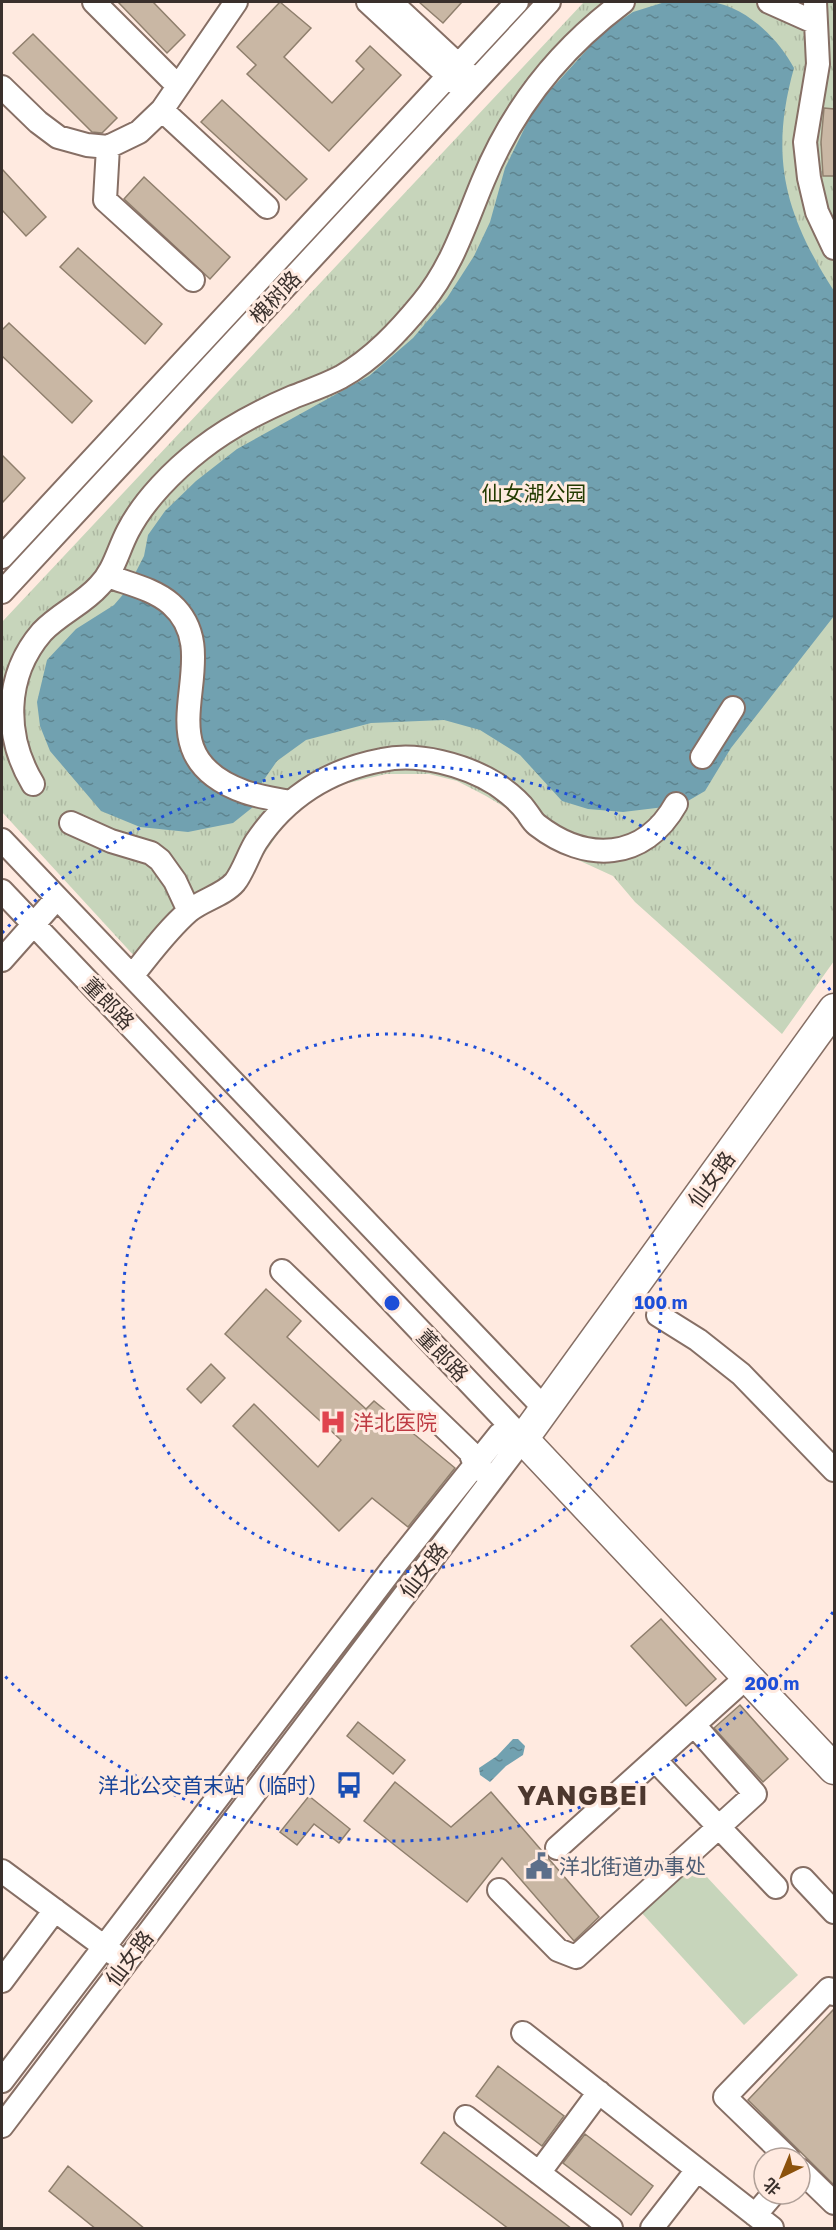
<svg xmlns="http://www.w3.org/2000/svg" width="836" height="2230" viewBox="0 0 836 2230" font-family="'Golos Text','Noto Sans SC',sans-serif">
<style>
.green{fill:#c7d5bb}
.park{fill:url(#park-tufts)}
.water{fill:url(#water-ripples)}
.building{fill:#c9b7a4;stroke:#8f7f6d;stroke-width:1.5}
.lines{fill:none;stroke-linecap:round;stroke-linejoin:round}
.minor-casing{stroke:#866f65;stroke-width:26}
.major-casing{stroke:#866f65;stroke-width:33}
.minor{stroke:#fff;stroke-width:22}
.major{stroke:#fff;stroke-width:30}
.ring{fill:none;stroke:#1d4ed8;stroke-width:3;stroke-dasharray:3 6}
.labels{text-anchor:middle;dominant-baseline:central;stroke-width:6;stroke-linejoin:round;paint-order:stroke}
.street-label{font-size:21px;fill:#3a302c;stroke:#ffeae0}
.park-label{font-size:21px;fill:#233b01;stroke:#ffeae0}
.health-label{font-size:21px;fill:#be3a42;stroke:#ffeae0;text-anchor:start}
.transit-label{font-size:21px;fill:#164399;stroke:#ffeae0;text-anchor:end}
.service-label{font-size:21px;fill:#4e5e75;stroke:#ffeae0;text-anchor:start}
.district-label{font-size:27px;font-weight:bold;letter-spacing:1.5px;fill:#4c372e;stroke:#ffeae0}
.centre{fill:#1d4ed8;stroke:#ffeae0;stroke-width:3}
.ring-label{font-size:18px;text-anchor:middle;font-weight:bold;fill:#1d4ed8;stroke:#ffeae0;stroke-width:6;stroke-linejoin:round;paint-order:stroke}
</style>
<defs>
<pattern id="park-tufts" width="24" height="20" patternUnits="userSpaceOnUse" patternTransform="scale(1.5)"><rect width="24" height="20" fill="#c7d5bb"/><path d="M3 7l-1-3M5 7V3M7 7l1-3M15 17l-1-3M17 17v-4M19 17l1-3" fill="none" stroke="#acb7a1"/></pattern>
<pattern id="water-ripples" width="26" height="14" patternUnits="userSpaceOnUse" patternTransform="scale(1.5)"><rect width="26" height="14" fill="#71a1b0"/><path d="M2 4q2-2 4 0t4 0M15 11q2-2 4 0t4 0" fill="none" stroke="#5e848f"/></pattern>
</defs>
<rect width="100%" height="100%" fill="#ffeae0"/>
<path class="green" d="M693,1862l105,113 -54,50 -104,-114z"/>
<path class="park" d="M584,2h250v959l-52,73 -147,-132 -22,-26 -61,-28 -28,-20 -18,-20 -20,-12 -29,-15 -28,-7h-43l-46,11 -35,18 -21,22 -35,51 -48,38 -53,57 -146,-159v-190z"/>
<path class="water" d="M665,2c14,-1 33,-2 47,0 34,5 67,37 82,66 -25,89 -9,147 40,223v325l-103,132 -26,43 -24,14 -58,7 -35,-3 -26,-8 -42,-46 -40,-25 -36,-10 -73,3 -65,17 -29,21 -16,23 -8,23 -20,16 -45,9 -48,-5 -39,-16 -51,-60 -10,-25 -3,-24 10,-42 29,-31 38,-24 12,-14 18,-35 4,-21 17,-24 31,-30 41,-32 132,-73 44,-38 34,-40 27,-42 16,-34 15,-54 25,-51 14,-20 59,-65 30,-20z
M513,1739h5l7,7 -2,9 -17,11 -16,16 -10,-7 -1,-7 18,-12z"/>
<path class="building" d="M118,2h35l32,33 -18,18z
M280,2l31,26 -27,29 48,46 32,-34 -8,-8 14,-15 31,29 -72,76 -82,-77 9,-9 -19,-18z
M419,2h43l-19,21z
M33,34l84,84 -15,15 -10,-1 -79,-79z
M222,100l85,79 -21,21 -85,-78z
M824,108l10,1v67h-11l-2,-34z
M2,169l44,48 -20,19 -24,-26z
M144,177l86,80 -20,22 -86,-80z
M78,248l84,76 -17,20 -85,-77z
M9,323l83,78 -20,22 -70,-67v-26z
M2,455l23,23 -23,25z
M266,1289l35,32 -14,16 79,72 8,-8 81,67 -47,59 -36,-29 -33,33 -106,-105 21,-22 64,63 23,-27 -116,-106z
M211,1364l14,14 -24,25 -14,-14z
M661,1619l55,60 -30,27 -55,-60z
M740,1705l48,54 -25,23 -49,-54z
M358,1722l47,38 -12,14 -46,-38z
M395,1782l56,45 40,-35 108,125 -25,24 -72,-83 -35,44 -103,-81z
M309,1796l41,33 -11,14 -25,-19 -17,21 -17,-13z
M834,2009v176l-86,-85z
M498,2066l66,50 -22,30 -66,-50z
M444,2132l128,97h-63l-88,-66z
M585,2134l68,52 -22,29 -68,-52z
M68,2166l77,63h-49l-47,-38z"/>
<g class="lines">
<defs>
<path id="minor" d="M94,2l84,84
M368,2l91,84
M769,2l47,21
M815,2l3,62 -13,78 4,36 8,34 17,36
M393,4l75,70
M2,87l36,35 20,15 29,8 21,2 31,-15 23,-22 74,-108
M162,110l105,97
M108,147l-3,53 88,80
M2,557l515,-555
M108,576c21,8 46,13 63,28 62,55 -38,148 74,188 14,5 30,7 45,10
M2,592l547,-590
M702,757l31,-49
M33,784c-29,-48 -29,-108 9,-152 17,-18 41,-28 57,-46 15,-15 19,-36 29,-55 16,-31 46,-61 73,-82 28,-22 59,-38 92,-52 15,-6 33,-12 48,-20 32,-18 58,-46 81,-74 30,-36 43,-79 61,-122 30,-74 77,-132 140,-179
M71,823l40,18 40,12 9,7 15,21 14,30
M2,840l543,569
M2,891l521,548 -521,687
M2,960l55,-62
M132,976c18,-22 35,-46 57,-65 13,-11 35,-16 46,-29 8,-10 14,-29 21,-40 30,-45 73,-72 126,-82 36,-8 83,5 114,24 10,7 23,17 30,27 4,5 6,10 11,14 49,38 107,36 139,-21
M282,1271l188,181 5,13 9,7
M658,1315l40,25 43,34 93,96
M655,1760l121,127
M557,1848l192,-173
M2,1871l112,83
M803,1879l31,33
M499,1890l59,60 18,7 179,-163 -61,-69
M2,1981l53,-71
M523,2033l249,195
M2,2081l393,-516 104,-130
M466,2117l145,111
M788,2158l-63,-61 104,-108 5,5
M800,2170l34,33
M539,2173l60,-81
M755,2215l18,-21
M652,2228l45,-58"/>
<path id="major" d="M834,1009l-311,430 311,330"/>
</defs>
<use href="#minor" class="minor-casing"/>
<use href="#major" class="major-casing"/>
<use href="#minor" class="minor"/>
<use href="#major" class="major"/>
</g>
<g class="ring">
<circle cx="392" cy="1303" r="269"/>
<path d="M833 1612A538 538 0 0 1 2 1673M2 933A538 538 0 0 1 833 994"/>
</g>
<defs>
<symbol id="hospital-bare" viewBox="-9 -9 18 18"><path d="M-5-5h3v3.5h4V-5h3V5h-3V1.5h-4V5h-3Z" fill="#e0444e" stroke="#ffeae0" stroke-width="2.5" paint-order="stroke"/></symbol>
<symbol id="bus-bare" viewBox="-9 -9 18 18"><path d="M-5-6H5V4H4V6H2V4H-2V6H-4V4H-5ZM-3.5-4V0h7V-4ZM-3.5 1.2v1.5H-2V1.2ZM2 1.2v1.5H3.5V1.2Z" fill="#1a4fb4" stroke="#ffeae0" stroke-width="2.5" paint-order="stroke"/></symbol>
<symbol id="civic-bare" viewBox="-9 -9 18 18"><path d="M-.6-6.5H3V-4.5H.6V-3L4-1V1h2V6H-6V1h2V-1L-.6-3ZM-1.2 2.5V6h2.4V2.5Z" fill="#5c6f8a" stroke="#ffeae0" stroke-width="2.5" paint-order="stroke"/></symbol>
</defs>
<g fill-rule="evenodd">
<use href="#hospital-bare" x="314" y="1403" width="38" height="38"/>
<use href="#bus-bare" x="330" y="1766" width="38" height="38"/>
<use href="#civic-bare" x="520" y="1847" width="38" height="38"/>
</g>
<g class="labels">
<g class="street-label">
<text transform="translate(275 297) rotate(-47)">槐树路</text>
<text transform="translate(109 1003) rotate(46)">董郎路</text>
<text transform="translate(711 1179) rotate(-54)">仙女路</text>
<text transform="translate(443 1355) rotate(46)">董郎路</text>
<text transform="translate(423 1570) rotate(-53)">仙女路</text>
<text transform="translate(129 1958) rotate(-53)">仙女路</text>
</g>
<g class="park-label">
<text x="534" y="493">仙女湖公园</text>
</g>
<g class="health-label">
<text x="353" y="1422">洋北医院</text>
</g>
<g class="transit-label">
<text x="329" y="1785">洋北公交首末站（临时）</text>
</g>
<g class="service-label">
<text x="559" y="1866">洋北街道办事处</text>
</g>
<g class="district-label">
<text x="583" y="1795">YANGBEI</text>
</g>
</g>
<circle cx="392" cy="1303" r="9" class="centre"/>
<g class="ring-label">
<text x="661" y="1309">100 m</text>
<text x="772" y="1690">200 m</text>
</g>
<rect width="836" height="2230" fill="none" stroke="#3a302c" stroke-width="6"/>
<g transform="translate(782 2176) rotate(223)"><circle r="28" fill="#ffeae0" stroke="#b0a098" stroke-width="1.5"/>
<path d="M0-4.5L10 22L0 15L-10 22Z" fill="#8c520c"/>
<text y="-9" font-size="16" font-weight="bold" text-anchor="middle" fill="#3a302c">北</text>
</g>
</svg>
